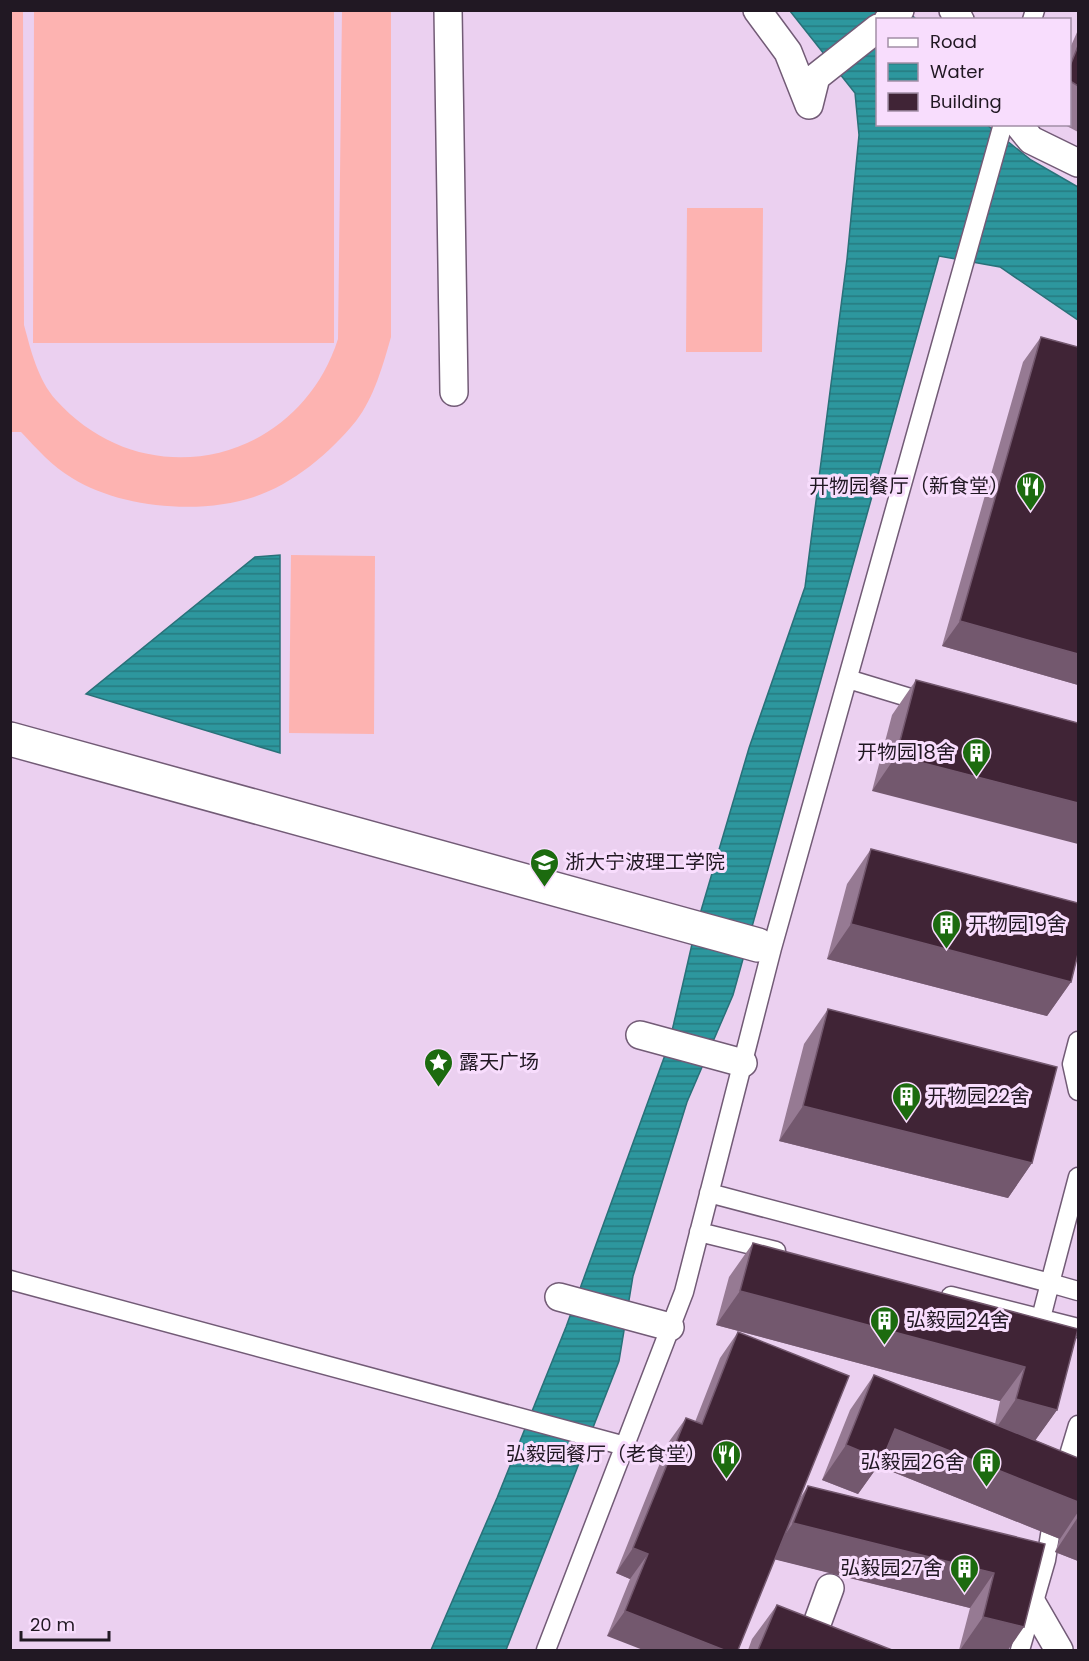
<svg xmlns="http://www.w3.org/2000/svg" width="1089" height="1661" viewBox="0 0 1089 1661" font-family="Poppins,'Noto Sans SC',sans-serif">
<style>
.pitch{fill:#fdb3b1}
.water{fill:url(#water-rules);stroke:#297179;stroke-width:1.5}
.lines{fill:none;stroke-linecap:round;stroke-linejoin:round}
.service-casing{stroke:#725b76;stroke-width:21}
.pedestrian-casing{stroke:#725b76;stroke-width:30}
.minor-casing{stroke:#725b76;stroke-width:36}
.service{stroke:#fff;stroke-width:18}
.pedestrian{stroke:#fff;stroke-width:27}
.minor{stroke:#fff;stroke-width:33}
.wall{fill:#967a93}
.shaded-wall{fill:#73586e}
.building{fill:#402436;stroke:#73586e;stroke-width:1.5}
.labels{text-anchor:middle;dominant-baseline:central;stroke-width:6;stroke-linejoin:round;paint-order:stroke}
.poi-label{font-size:20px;fill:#211823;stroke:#f8ddfd;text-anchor:end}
</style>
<defs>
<pattern id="water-rules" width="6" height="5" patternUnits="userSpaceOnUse" patternTransform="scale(1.5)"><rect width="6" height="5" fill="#2d979e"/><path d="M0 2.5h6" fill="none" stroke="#267a80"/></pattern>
</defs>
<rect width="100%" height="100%" fill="#ebd0f0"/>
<path class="pitch" d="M11,10l12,1 1,314c7,26 14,55 32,75 89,99 242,64 282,-61l4,-328h49v326c-8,28 -17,61 -35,84 -26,32 -63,63 -102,76 -54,18 -134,11 -182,-19 -20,-12 -35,-29 -51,-46h-10z
M34,11h300v332h-301z
M687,208h76l-1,144h-76z
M291,555l84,1 -1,178 -85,-1z"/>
<path class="water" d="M790,11h117l9,8 -38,1v104l109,1 44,35 47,27v133l-78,-53 -61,-11 -206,739 -46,107 -54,174 -14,85 -113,289h-75l66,-152 69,-171 103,-283 26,-113 54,-183 56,-161 42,-328 12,-124 -4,-42z
M280,555v198l-194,-59 169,-137z"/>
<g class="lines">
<defs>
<path id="service" d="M1032,20l3,-10
M848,679l79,24
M758,945l14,3 231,-824
M1078,1041l-6,23 6,27
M709,1193l341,90 28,-106
M699,1232l77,19
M10,1280l615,166
M951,1296l127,32
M1041,1318l9,-35 28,8
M1062,1478l16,-53
M546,1650l138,-358 88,-344
M1020,1650l26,-90 8,-50"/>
<path id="pedestrian" d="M448,10l6,382
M757,10l31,42 21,53
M953,10l7,10
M888,20l12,-10
M809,105l7,-28 62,-49
M1018,124l13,16 47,23
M640,1035l103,28
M559,1297l111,30
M1033,1605l26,45
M821,1650l-7,-18 16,-44"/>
<path id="minor" d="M10,739l748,206"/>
</defs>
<use href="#service" class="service-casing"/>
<use href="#pedestrian" class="pedestrian-casing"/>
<use href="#minor" class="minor-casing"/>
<use href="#service" class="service"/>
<use href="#pedestrian" class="pedestrian"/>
<use href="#minor" class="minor"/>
</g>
<path class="wall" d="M1078,30v102l-15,-8h7v-76z
M1041,337l37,10v338l-136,-39 81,-284z
M916,680l162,43 -206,68 20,-76z
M871,849l200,133 -24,34 -220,-57 20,-75z
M828,1009l204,154 -24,35 -229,-57 25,-97z
M753,1243l325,86 -21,81 -22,30 43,18v103l-23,-9 5,-13 -182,-73 -20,28 -36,-14 28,-70 24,-35 121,49 5,-23 -284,-76 13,-48z
M738,1332l62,166 8,-12 237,58 -37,106h-49l11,-42 -195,-49 -168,77 23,-57 -14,-6 52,-130 18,-25 9,4 25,-64z
M777,1605l115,45h-144l4,-11z"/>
<path class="shaded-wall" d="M960,621l118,33v31l-136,-39z
M896,756l182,47v41l-206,-53z
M851,924l220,58 -24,34 -220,-57z
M803,1106l229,57 -24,35 -229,-57z
M740,1291l285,76 -25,34 -284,-76z
M1016,1399l41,11 -25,35 -40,-11z
M895,1429l183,73v10l-18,27 -182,-73 -20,28 -36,-14 24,-35z
M1078,1517v44l-23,-9z
M793,1523l201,50 -24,35 -201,-50z
M633,1548l15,6 -18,25 -14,-6z
M625,1611l99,39h-81l-36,-14z
M983,1617l41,10 -16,23h-48z"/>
<path class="building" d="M1078,46v40l-8,-5v-15z
M1041,337l37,10v307l-118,-33z
M916,680l162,43v80l-182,-47z
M871,849l207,54v51l-7,28 -220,-58z
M828,1009l229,58 -25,96 -229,-57z
M753,1243l325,86 -21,81 -41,-11 9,-32 -285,-76z
M738,1332l111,44 -111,274h-14l-99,-39 23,-57 -15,-6 53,-130 16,6z
M874,1375l204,83v44l-183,-73 -13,31 -36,-15z
M808,1486l237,58 -21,83 -41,-10 11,-44 -201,-50z
M777,1605l115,45h-134z"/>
<defs>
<symbol id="restaurant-pin" viewBox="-11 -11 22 30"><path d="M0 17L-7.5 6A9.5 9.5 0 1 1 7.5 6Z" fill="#1c6b0f" stroke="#f8ddfd"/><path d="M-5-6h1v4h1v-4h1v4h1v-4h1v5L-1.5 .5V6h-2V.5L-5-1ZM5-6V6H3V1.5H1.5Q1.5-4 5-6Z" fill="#fff"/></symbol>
<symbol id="building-pin" viewBox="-11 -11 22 30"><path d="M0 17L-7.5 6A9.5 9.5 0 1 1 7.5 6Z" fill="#1c6b0f" stroke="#f8ddfd"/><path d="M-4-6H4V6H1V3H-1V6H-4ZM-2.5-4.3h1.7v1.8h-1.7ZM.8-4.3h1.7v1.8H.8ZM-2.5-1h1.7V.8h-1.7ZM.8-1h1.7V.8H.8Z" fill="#fff"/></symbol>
<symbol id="university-pin" viewBox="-11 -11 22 30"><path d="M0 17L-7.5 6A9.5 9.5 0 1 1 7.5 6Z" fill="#1c6b0f" stroke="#f8ddfd"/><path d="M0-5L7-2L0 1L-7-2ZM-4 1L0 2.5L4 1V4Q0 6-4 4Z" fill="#fff"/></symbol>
<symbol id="sight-pin" viewBox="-11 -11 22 30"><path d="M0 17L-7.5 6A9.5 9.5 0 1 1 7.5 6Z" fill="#1c6b0f" stroke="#f8ddfd"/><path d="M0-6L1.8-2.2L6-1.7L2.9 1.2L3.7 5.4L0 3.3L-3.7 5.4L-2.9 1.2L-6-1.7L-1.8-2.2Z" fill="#fff"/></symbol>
</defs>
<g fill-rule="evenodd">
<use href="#restaurant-pin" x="1014" y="470" width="33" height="45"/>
<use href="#building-pin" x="960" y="736" width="33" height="45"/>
<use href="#university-pin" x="528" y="846" width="33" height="45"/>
<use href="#building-pin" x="930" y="908" width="33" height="45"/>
<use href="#sight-pin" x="422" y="1046" width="33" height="45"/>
<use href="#building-pin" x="890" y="1080" width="33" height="45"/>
<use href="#building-pin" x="868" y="1304" width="33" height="45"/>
<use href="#restaurant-pin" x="710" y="1438" width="33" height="45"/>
<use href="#building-pin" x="970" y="1446" width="33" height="45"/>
<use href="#building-pin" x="948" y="1552" width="33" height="45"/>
</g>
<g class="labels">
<g class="poi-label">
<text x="1009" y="486">开物园餐厅（新食堂）</text>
<text x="956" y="752">开物园18舍</text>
<text x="565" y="862" text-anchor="start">浙大宁波理工学院</text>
<text x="968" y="924" text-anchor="start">开物园19舍</text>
<text x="459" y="1062" text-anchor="start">露天广场</text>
<text x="927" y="1096" text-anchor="start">开物园22舍</text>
<text x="906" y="1320" text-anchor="start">弘毅园24舍</text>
<text x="706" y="1454">弘毅园餐厅（老食堂）</text>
<text x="965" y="1462">弘毅园26舍</text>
<text x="943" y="1568">弘毅园27舍</text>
</g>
</g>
<rect width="1089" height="1661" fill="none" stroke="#211823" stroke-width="24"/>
<rect x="876" y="18" width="195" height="108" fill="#f8ddfd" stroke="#a28ea6" stroke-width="1.5"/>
<rect x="888" y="38" width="30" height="9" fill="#ffffff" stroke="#a28ea6" stroke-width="1.5"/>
<text x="930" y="48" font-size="18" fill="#211823">Road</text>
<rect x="888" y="63" width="30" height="18" fill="url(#water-rules)" stroke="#a28ea6" stroke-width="1.5"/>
<text x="930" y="78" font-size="18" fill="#211823">Water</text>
<rect x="888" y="93" width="30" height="18" fill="#402436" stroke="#a28ea6" stroke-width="1.5"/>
<text x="930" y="108" font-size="18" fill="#211823">Building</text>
<path d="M21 1631v9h88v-9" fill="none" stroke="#211823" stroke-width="3"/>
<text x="30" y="1631" font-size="18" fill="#211823" stroke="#f8ddfd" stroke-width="4.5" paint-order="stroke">20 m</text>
</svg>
